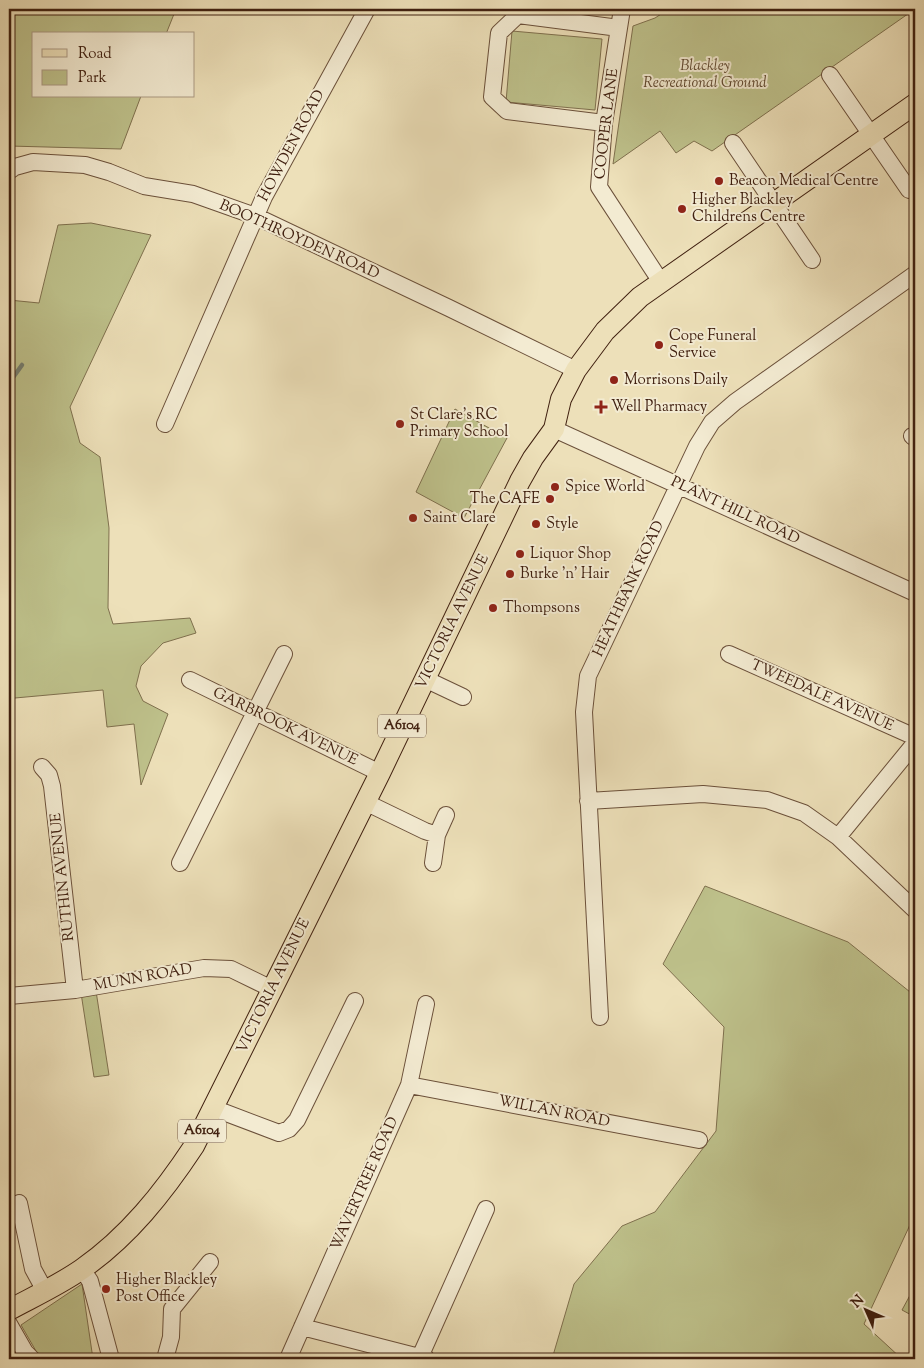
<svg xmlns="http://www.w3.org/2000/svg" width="924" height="1368" viewBox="0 0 924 1368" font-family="'Sorts Mill Goudy',serif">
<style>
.green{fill:#bec18b;stroke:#7f704e}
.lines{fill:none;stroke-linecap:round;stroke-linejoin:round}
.stream{stroke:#757e70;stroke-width:4.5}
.minor-casing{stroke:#6b503a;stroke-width:18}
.major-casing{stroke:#402010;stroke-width:22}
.minor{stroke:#f3ebd2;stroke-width:16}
.major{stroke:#ede0b9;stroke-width:20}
.poi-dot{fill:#8f2418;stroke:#f3ebd2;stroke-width:2}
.labels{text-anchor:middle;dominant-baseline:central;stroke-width:4;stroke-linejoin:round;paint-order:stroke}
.shield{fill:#f3ebd2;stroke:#765d4a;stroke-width:1}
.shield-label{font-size:14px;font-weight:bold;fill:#402010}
.park-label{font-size:15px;font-style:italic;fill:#60482f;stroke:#f3ebd2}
.street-label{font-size:15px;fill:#402010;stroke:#f3ebd2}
.poi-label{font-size:15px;fill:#402010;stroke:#f3ebd2;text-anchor:start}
</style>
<rect width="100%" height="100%" fill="#ede0b9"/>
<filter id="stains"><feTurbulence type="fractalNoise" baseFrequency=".004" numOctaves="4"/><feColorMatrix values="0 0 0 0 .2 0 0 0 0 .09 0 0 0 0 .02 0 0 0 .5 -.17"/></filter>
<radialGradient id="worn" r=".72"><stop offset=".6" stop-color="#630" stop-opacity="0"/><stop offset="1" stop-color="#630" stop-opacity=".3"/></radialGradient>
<path class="green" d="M9,9h167l-10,25h-132v62h107l-20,53 -112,-3z
M669,9h246l-203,142 -18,-10 -18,12 -16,-22 -47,33 20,-138 22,-8z
M512,31l90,8 -7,71 -89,-8z
M91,223l60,12 -81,172 10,36 20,14 9,71 -1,80 5,16 77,-6 6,15 -33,10 -22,23 -5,20 7,15 25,13 -27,71 -7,-61 -27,3 -4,-37 -88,8 -6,5v-403l30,3 19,-78z
M455,409l52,29 -43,80 -48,-26z
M705,886l143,56 67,54v218l-51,110 38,35h-350l22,-75 48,-58 33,-14 61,-81 8,-104 -61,-63z
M96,991l13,84 -15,2 -13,-84z
M82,1284l11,75h-47l-6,-1 -19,-33z
M915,1286v31l-13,-7z"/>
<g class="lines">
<path class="stream" d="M9,383l13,-18"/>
<defs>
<path id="minor" d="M622,9l-18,114 -5,64 62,95
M830,75l79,115
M604,123l-97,-12 -15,-14 7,-64 19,-18 101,13
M733,143l79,117
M9,171l6,-4 18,-5 52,3 24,7 35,14 49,8 62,22 194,92 127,62
M165,424l99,-227 103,-188
M554,429l361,164
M912,436l3,2
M729,654l186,83
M425,679l38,18
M190,680l190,93
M42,767l7,8 3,11 23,204
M588,801l115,-7 64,6 37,13 34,24 77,73
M365,802l60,29 12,4
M838,837l77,-94
M180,863l104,-209
M433,863l4,-28 9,-20
M9,996l66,-6 129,-22 27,1 41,20
M600,1017l-16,-305 4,-36 109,-230 15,-24 23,-20 180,-128
M409,1085l290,55
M213,1108l66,25 10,-4 8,-9 58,-119
M19,1203l14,66 12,22
M82,1269l8,12 21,78
M9,1324l16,28 7,7
M302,1327l125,32
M420,1357l66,-148
M165,1359l6,-22 1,-28 38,-47
M288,1359l121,-274 17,-81"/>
<path id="major" d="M9,1310c24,-13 50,-25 73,-41 46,-32 81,-76 112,-123l186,-373 140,-292 13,-23 21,-29 7,-30 15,-29 29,-39 35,-34 275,-193"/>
</defs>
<use href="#minor" class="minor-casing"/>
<use href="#major" class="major-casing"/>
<use href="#minor" class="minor"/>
<use href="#major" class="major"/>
</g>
<g class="poi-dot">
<circle cx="719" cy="181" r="5"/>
<circle cx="682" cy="209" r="5"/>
<circle cx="659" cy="345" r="5"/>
<circle cx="614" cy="380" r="5"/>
<path d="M598.5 399.5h5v5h5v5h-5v5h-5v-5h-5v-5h5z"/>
<circle cx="400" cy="424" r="5"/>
<circle cx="555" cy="487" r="5"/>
<circle cx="550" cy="499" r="5"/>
<circle cx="413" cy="518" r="5"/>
<circle cx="536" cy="524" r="5"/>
<circle cx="520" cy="554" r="5"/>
<circle cx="510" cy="574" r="5"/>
<circle cx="493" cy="608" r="5"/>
<circle cx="106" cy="1289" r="5"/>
</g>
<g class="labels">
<g class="shield">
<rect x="378" y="714.5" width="48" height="23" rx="4"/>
<rect x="178" y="1119.5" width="48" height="23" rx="4"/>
</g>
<g class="shield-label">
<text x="402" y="726">A6104</text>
<text x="202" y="1131">A6104</text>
</g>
<g class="park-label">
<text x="705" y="66">Blackley<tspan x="705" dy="17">Recreational Ground</tspan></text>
</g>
<g class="street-label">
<text transform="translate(607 124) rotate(-83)">COOPER LANE</text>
<text transform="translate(292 146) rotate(-62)">HOWDEN ROAD</text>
<text transform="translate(299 240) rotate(24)">BOOTHROYDEN ROAD</text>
<text transform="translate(735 511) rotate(25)">PLANT HILL ROAD</text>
<text transform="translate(629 589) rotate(-65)">HEATHBANK ROAD</text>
<text transform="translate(453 622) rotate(-64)">VICTORIA AVENUE</text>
<text transform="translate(822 696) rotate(24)">TWEEDALE AVENUE</text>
<text transform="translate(285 727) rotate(26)">GARBROOK AVENUE</text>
<text transform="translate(63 877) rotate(-96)">RUTHIN AVENUE</text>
<text transform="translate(143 978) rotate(-10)">MUNN ROAD</text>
<text transform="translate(274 986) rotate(-64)">VICTORIA AVENUE</text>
<text transform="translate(554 1112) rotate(11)">WILLAN ROAD</text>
<text transform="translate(365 1184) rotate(-66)">WAVERTREE ROAD</text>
</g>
<g class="poi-label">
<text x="729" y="181">Beacon Medical Centre</text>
<text x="692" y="200">Higher Blackley<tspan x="692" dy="17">Childrens Centre</tspan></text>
<text x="669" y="336">Cope Funeral<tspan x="669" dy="17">Service</tspan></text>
<text x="624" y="380">Morrisons Daily</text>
<text x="611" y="407">Well Pharmacy</text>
<text x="410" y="415">St Clare's RC<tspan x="410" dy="17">Primary School</tspan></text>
<text x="565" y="487">Spice World</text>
<text x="540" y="499" text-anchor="end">The CAFE</text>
<text x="423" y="518">Saint Clare</text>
<text x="546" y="524">Style</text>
<text x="530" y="554">Liquor Shop</text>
<text x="520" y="574">Burke 'n' Hair</text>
<text x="503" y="608">Thompsons</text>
<text x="116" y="1280">Higher Blackley<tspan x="116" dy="17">Post Office</tspan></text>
</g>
</g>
<rect width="924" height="1368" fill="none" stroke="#ede0b9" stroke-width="30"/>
<rect x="10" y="10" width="904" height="1348" fill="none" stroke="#402010" stroke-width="2.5"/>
<rect x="15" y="15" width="894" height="1338" fill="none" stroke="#402010"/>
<rect x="32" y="32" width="162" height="65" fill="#f3ebd2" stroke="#ab9a84"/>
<rect x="42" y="49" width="25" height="8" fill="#ede0b9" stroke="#ab9a84"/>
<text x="78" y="58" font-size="15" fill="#402010">Road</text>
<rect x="42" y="70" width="25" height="15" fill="#bec18b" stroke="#ab9a84"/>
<text x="78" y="82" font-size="15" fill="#402010">Park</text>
<g transform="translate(866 1310) rotate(315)" stroke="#f3ebd2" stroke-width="4" paint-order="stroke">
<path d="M0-4L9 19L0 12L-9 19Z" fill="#402010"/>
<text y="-8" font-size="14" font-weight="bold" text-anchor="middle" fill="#402010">N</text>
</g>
<rect width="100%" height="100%" filter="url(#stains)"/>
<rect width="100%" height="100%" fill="url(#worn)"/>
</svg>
